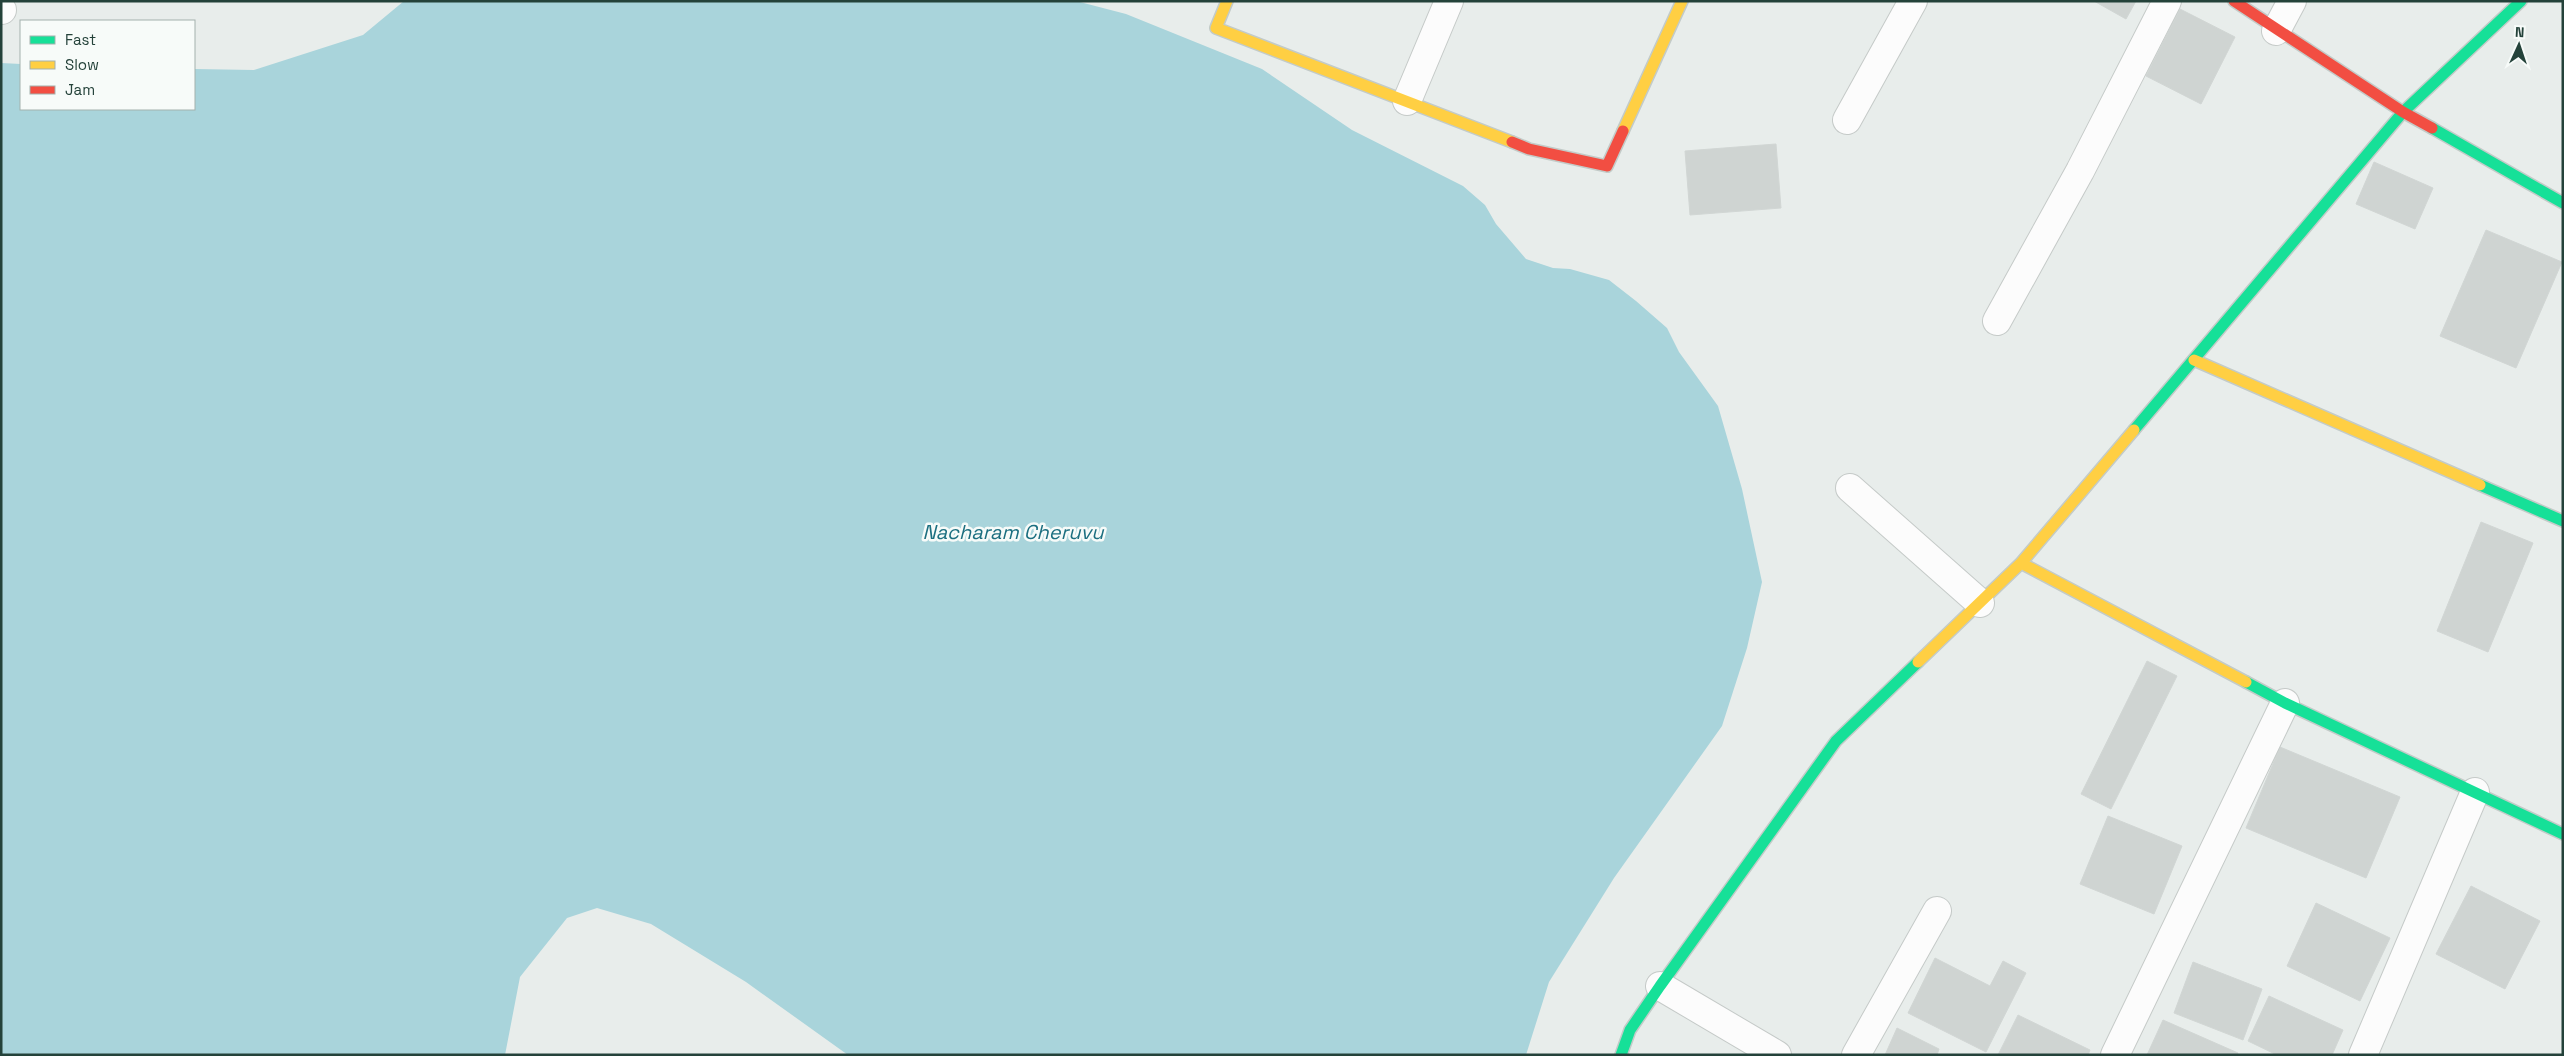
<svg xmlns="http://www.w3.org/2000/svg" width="2564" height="1056" viewBox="0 0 2564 1056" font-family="'Space Grotesk',sans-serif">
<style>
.water{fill:#a9d4db}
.building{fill:#cfd4d2;stroke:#d1d6d4}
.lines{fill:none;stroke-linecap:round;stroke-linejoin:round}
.street-casing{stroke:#c5cac8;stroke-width:30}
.fast-casing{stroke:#c3cbc8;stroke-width:14}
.slow-casing{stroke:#c3cbc8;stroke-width:14}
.jam-casing{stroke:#c3cbc8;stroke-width:14}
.street{stroke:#fcfcfc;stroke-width:28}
.fast{stroke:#16e098;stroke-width:11}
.slow{stroke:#ffcf43;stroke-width:11}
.jam{stroke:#f24e42;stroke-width:11}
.labels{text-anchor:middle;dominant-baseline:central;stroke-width:5;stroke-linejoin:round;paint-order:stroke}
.water-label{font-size:20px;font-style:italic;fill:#1c6f80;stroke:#f7fbf9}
</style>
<rect width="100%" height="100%" fill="#e8edeb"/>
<path class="water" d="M404,1h672l50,13 136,55 90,61 111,56 22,19 11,19 30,35 27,9 17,1 39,11 27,21 31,27 12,24 39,54 24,83 20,93 -15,66 -25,78 -108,152 -65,104 -23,73h-678l-102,-73 -95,-58 -54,-16 -30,10 -47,59 -15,78h-504v-992l20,1v45h173v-40l60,1 109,-35z"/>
<path class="building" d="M2094,1h42l-10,18z
M2180,9l55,28 -34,67 -55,-28z
M1776,144l5,64 -91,7 -5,-64z
M2374,162l59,26 -18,41 -59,-25z
M2486,230l76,32 -46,106 -76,-32z
M2481,522l52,21 -45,109 -51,-21z
M2147,661l30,15 -66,133 -30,-15z
M2280,747l120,50 -34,81 -120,-50z
M2108,816l74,30 -28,68 -74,-30z
M2471,886l69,35 -35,68 -69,-35z
M2316,903l74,35 -30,63 -73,-35z
M1935,958l55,28 13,-25 23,12 -40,79 -78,-39z
M2193,962l69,27 -19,51 -69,-27z
M2269,996l74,34 -11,25h-55l-29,-14z
M2018,1015l72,35 -2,5h-90z
M2163,1020l75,33 -1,2h-90z
M1897,1028l42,21 -2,6h-52z"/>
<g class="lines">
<defs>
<path id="street" d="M1,10h1
M2276,31l16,-30
M1407,101l42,-100
M1847,120l66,-119
M1997,321l83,-150 87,-170
M1850,488l130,115
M1660,986l117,69
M1856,1055l81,-144
M2115,1055l170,-352
M2363,1055l112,-263"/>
<path id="fast" d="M2432,128l131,75
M2134,430l269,-318 118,-111
M2480,485l83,36
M2246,682l39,21 278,131
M1621,1055l9,-25 30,-44 176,-245 82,-79"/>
<path id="slow" d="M1227,1l-11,27 296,114
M1623,131l59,-130
M2194,360l286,125
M2021,563l225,119
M1918,662l103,-99 113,-133"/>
<path id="jam" d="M2234,1l169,111 29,16
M1512,142l17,7 78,17 16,-35"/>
</defs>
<use href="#street" class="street-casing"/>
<use href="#fast" class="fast-casing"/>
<use href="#slow" class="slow-casing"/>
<use href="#jam" class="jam-casing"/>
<use href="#street" class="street"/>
<use href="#fast" class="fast"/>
<use href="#slow" class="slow"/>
<use href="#jam" class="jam"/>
</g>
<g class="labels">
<g class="water-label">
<text x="1013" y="532">Nacharam Cheruvu</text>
</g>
</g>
<rect width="2564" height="1056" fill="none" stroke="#24423a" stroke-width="5"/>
<rect x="20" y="20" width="175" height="90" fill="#f7fbf9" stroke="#a3b1ad"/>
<rect x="30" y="36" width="25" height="8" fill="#16e098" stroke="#a3b1ad"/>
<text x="65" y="45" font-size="15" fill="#24423a">Fast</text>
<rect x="30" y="61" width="25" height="8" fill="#ffcf43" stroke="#a3b1ad"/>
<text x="65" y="70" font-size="15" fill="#24423a">Slow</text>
<rect x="30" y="86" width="25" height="8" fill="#f24e42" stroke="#a3b1ad"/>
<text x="65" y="95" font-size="15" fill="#24423a">Jam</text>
<g transform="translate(2519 45) rotate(3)" stroke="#f7fbf9" stroke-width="4" paint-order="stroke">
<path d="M0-4L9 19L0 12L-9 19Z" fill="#24423a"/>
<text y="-8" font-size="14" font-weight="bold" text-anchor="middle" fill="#24423a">N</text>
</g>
</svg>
